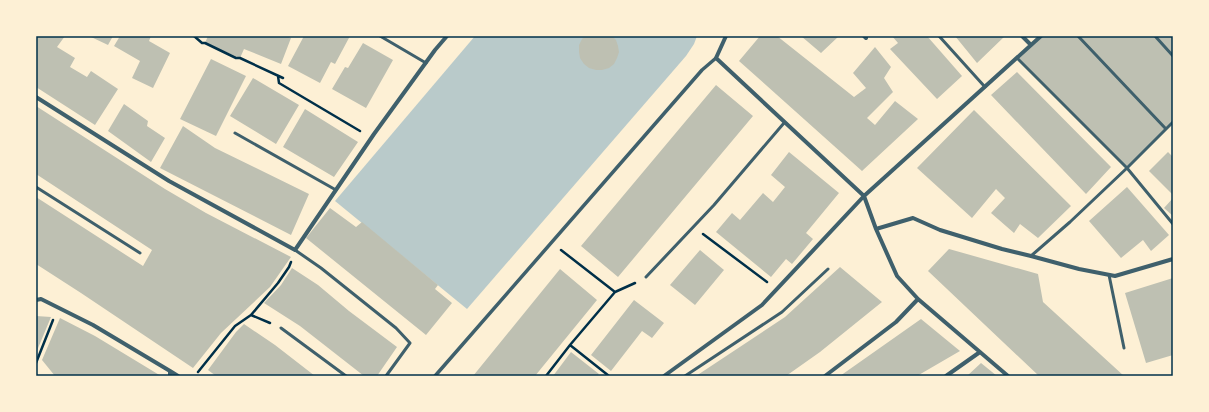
<svg xmlns="http://www.w3.org/2000/svg" width="1209" height="412" viewBox="0 0 1209 412" font-family="'Open Sans',sans-serif">
<style>
.green{fill:#b9caca}
.building{fill:#bec0b2}
.lines{fill:none;stroke-linecap:round;stroke-linejoin:round}
.path{stroke:#003049;stroke-width:2.5}
.service{stroke:#3f606c;stroke-width:3}
.pedestrian{stroke:#3f606c;stroke-width:3.5}
.minor{stroke:#3f606c;stroke-width:4}
.neatline{fill:none;stroke:#003049;stroke-width:1.5}
</style>
<rect width="100%" height="100%" fill="#fdf0d5"/>
<path class="green" d="M475,36h222l-3,8 -8,12 -219,253 -132,-108z"/>
<path class="building" d="M36,36h29l-8,11 18,11 -5,9 17,10 4,-6 27,18 -23,36 -59,-38z
M89,36h24l-5,9z
M120,36h31l-2,5 21,12 -17,35 -21,-10 8,-17 -26,-15z
M208,36h78l5,2 -10,26 -37,-15 -4,9 -35,-15z
M304,36h46l-15,28 -4,-2 -11,21 -32,-17z
M585,36h27l4,4 2,6 1,6 -2,6 -3,6 -5,4 -7,2h-6l-7,-2 -5,-4 -4,-6 -1,-6v-7l3,-6z
M760,36h17l77,61 12,-9 -13,-15 22,-26 16,20 -7,11 9,14 -26,26 8,7 20,-24 23,18 -56,52 -123,-110z
M801,36h38l-18,17z
M892,36h35l35,40 -25,23 -47,-50 8,-6z
M955,36h50l-28,27z
M1041,36h132v86l-46,46 -110,-110z
M363,43l30,17 -27,48 -34,-19 13,-22 3,1z
M211,59l35,17 -30,60 -36,-17z
M1017,72l94,95 -25,27 -95,-99z
M253,78l46,27 -23,39 -46,-28z
M716,85l37,31 -135,161 -37,-31z
M124,104l24,17 -1,5 18,12 -14,24 -43,-31z
M36,106l129,83 41,24 85,44 -21,30 -49,46 -28,35 -112,-75 -45,-29v-67l107,69 9,-16 -116,-76z
M305,109l53,33 -24,35 -51,-30z
M974,110l97,96 -33,32 -18,-14 -6,9 -23,-20 14,-15 -9,-9 -24,29 -55,-50z
M183,126l32,22 94,46 -18,41 -131,-67z
M789,152l50,41 -33,40 7,6 -21,25 -6,-5 -15,18 -55,-45 16,-19 8,7 23,-27 10,9 12,-15 -14,-12z
M1168,152l5,5v38l-24,-24z
M1127,187l42,48 -18,16 -8,-11 -22,18 -32,-37z
M1173,198v18l-9,-8z
M330,208l26,19 6,-5 76,63 -3,4 17,14 -26,32 -120,-97z
M949,249l89,25 5,28 81,74h-85l-111,-105z
M700,250l24,20 -29,35 -25,-20z
M840,267l42,35 -62,50 -34,24h-90l89,-59z
M292,268l26,17 31,26 48,36 -20,29h-13l-64,-50 -36,-23 17,-18z
M560,269l37,31 -62,76h-62z
M1173,278v77l-27,8 -21,-70z
M634,300l30,23 -12,15 -10,-7 -31,40 -20,-16z
M36,316l15,1 -15,36z
M60,318l35,18 66,40h-106l-13,-16z
M921,319l39,32 -43,25h-77z
M244,324l31,21 40,31h-99l-8,-6 28,-38z
M571,352l28,22 -2,2h-44z
M981,363l16,13h-30z"/>
<g class="lines">
<path class="path" d="M194,36l8,7h3l31,15h4l43,20
M278,76l1,7 81,48
M703,234l64,48
M561,250l54,42 20,-9
M251,315l19,8
M570,345l39,31
M36,363l17,-43
M198,372l37,-46 16,-11 27,-32 11,-16 2,-5
M546,376l24,-31 45,-53"/>
<path class="service" d="M380,36l46,27
M939,36l46,51
M1078,36l88,93
M1155,36l18,20
M1017,58l110,110 46,56
M235,133l101,57
M36,187l104,66
M295,250l26,18 75,60 14,15 -24,33
M1031,256l39,-34 57,-54 46,-46
M1109,275l15,73
M646,277l68,-72 70,-82
M281,328l65,48
M685,376l97,-64 46,-43"/>
<path class="pedestrian" d="M435,376l267,-306 14,-12"/>
<path class="minor" d="M726,36l-10,22 148,138 12,33 21,47 21,23 90,77
M864,36l2,2
M1022,36l9,9
M36,97l133,84 126,69 79,-116 61,-84 12,-14
M876,229l37,-11 27,12 62,19 29,7 48,13 36,7 58,-17
M36,300l5,-1 52,26 77,46v5
M170,371l8,5
M664,376l98,-71 102,-109 177,-160
M825,376l71,-54 22,-23
M946,376l34,-24"/>
</g>
<rect width="1209" height="412" fill="none" stroke="#fdf0d5" stroke-width="74"/>
<rect x="37" y="37" width="1135" height="338" class="neatline"/>
</svg>
